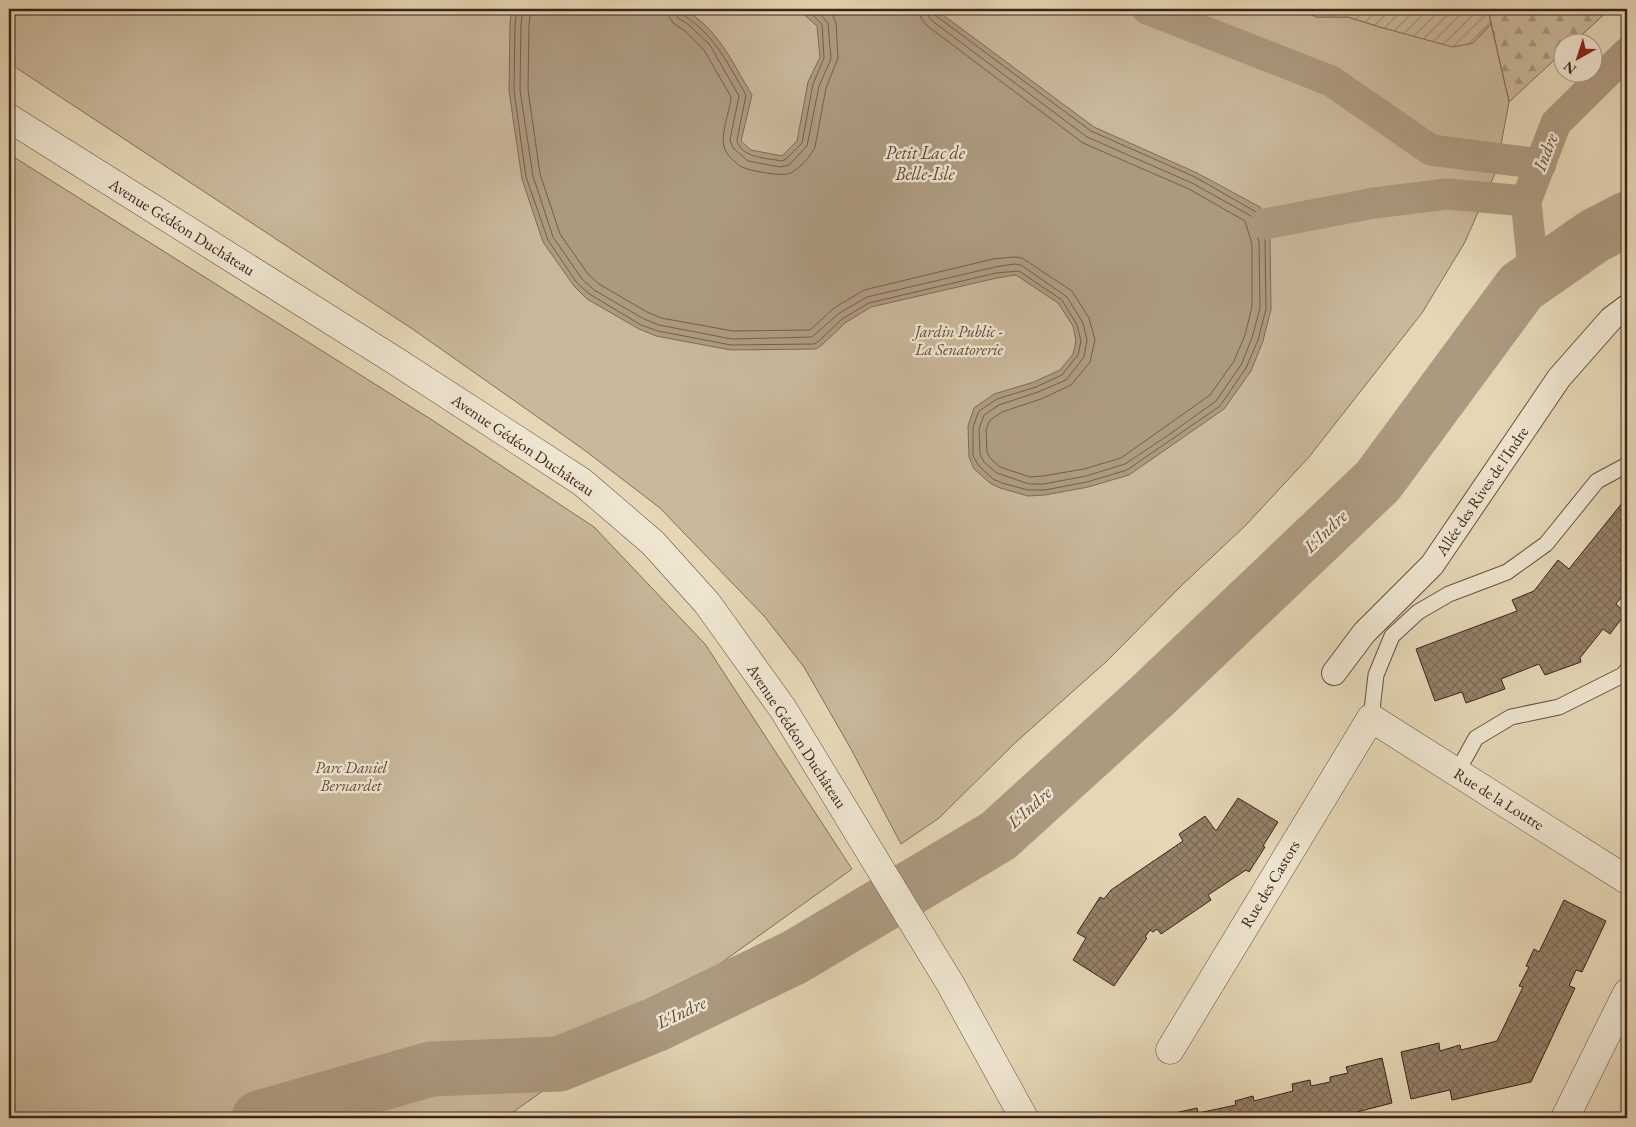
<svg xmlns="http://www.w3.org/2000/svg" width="1636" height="1127" viewBox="0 0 1636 1127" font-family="'EB Garamond',serif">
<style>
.forest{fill:url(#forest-firs);stroke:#846e58}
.park{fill:#c9b89b;stroke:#846e58}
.garden{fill:url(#garden-furrows);stroke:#846e58}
.water{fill:#ac9a80;stroke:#806a56}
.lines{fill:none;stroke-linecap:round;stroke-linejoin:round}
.shore{stroke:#755e4b;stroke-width:1}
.canal{stroke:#ac9a80;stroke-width:31}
.river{stroke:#ac9a80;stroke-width:55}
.building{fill:url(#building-cross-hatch);stroke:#3e2316}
.service-casing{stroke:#68503e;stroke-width:17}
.pedestrian-casing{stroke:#68503e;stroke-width:26}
.minor-casing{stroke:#68503e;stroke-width:29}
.tertiary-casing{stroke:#68503e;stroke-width:29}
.service{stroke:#eee5d0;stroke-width:15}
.pedestrian{stroke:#eee5d0;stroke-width:24}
.minor{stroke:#eee5d0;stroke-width:28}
.tertiary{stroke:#eee5d0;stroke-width:28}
.labels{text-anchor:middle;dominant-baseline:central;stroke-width:5;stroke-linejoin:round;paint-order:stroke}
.street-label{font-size:16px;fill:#3e2316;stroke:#eee5d0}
.park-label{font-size:16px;font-style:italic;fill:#614837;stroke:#eee5d0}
.water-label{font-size:18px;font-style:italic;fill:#5f4736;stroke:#eee5d0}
</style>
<defs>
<pattern id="forest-firs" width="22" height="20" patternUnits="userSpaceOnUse" patternTransform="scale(1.25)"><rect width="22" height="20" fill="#c9b89b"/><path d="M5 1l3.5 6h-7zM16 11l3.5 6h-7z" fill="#a5957d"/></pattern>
<pattern id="garden-furrows" width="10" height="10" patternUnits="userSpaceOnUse" patternTransform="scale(1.25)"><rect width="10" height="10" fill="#c9b89b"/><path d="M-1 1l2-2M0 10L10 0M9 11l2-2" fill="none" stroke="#a5957d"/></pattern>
<pattern id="building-cross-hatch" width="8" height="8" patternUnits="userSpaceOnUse" patternTransform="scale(1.25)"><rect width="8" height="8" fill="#958169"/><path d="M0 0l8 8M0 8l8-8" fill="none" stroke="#7b6955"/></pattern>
</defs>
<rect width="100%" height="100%" fill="#e5d7b6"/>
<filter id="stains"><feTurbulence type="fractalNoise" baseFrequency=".004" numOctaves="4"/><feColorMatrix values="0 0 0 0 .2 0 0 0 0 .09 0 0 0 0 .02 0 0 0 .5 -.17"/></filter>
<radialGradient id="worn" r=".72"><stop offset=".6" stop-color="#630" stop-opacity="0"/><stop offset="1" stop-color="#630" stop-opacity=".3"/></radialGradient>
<path class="forest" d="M1488,9h122l-36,33h-10l-1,10 -54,50z"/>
<path class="park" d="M9,9h1292l15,8h32l35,11 31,7 59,8 18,-19 18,78 -13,69 -31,71 -43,71 -113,144 -63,68 -65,61 -74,75 -91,81 -77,76 -38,26 -50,-95 -47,-82 -40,-51 -104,-108 -77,-59 -169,-119 -405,-267z
M9,154l423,266 162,107 111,117 147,225 -347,249h-496z"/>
<path class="garden" d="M1301,9h187l3,15 -18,19 -20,4 -70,-19 -35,-11h-32z"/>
<path class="water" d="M512,9h171c35,19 49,53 69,86l-11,46 10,9 31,6 15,-15 11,-59 12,-25 -3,-31 -19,-17h137l159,118 103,46 63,34 10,33 1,69 -8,32 -12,30 -27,38 -95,66 -41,12 -43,8 -17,1 -28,-8 -10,-5 -16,-14 -5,-12 -1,-31 6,-18 20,-14 40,-12 26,-12 13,-16 3,-13 -3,-15 -15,-23 -42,-28 -19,3 -126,29 -26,16 -23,22 -6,4 -85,1 -75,-14 -17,-7 -52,-30 -13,-13 -31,-44 -21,-63 -13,-88 1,-68z"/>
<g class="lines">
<path class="shore" d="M517,9l-2,15 -1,67 12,86 22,63 29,43 14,12 50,30 17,6 73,14 83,-1 5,-3 23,-22 27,-16 127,-30 23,-2 43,29 15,25 4,16 -3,14 -16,20 -26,12 -39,12 -18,12 -6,16v29l6,10 14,13 9,4 26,7h17l42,-8 40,-12 93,-64 26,-38 12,-28 8,-31 -1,-68 -9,-29 -61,-35 -104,-46 -156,-116 -2,-6
M523,9l-2,15 -1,66 13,86 20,61 29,42 12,11 50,29 15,6 73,14 80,-2 26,-23 29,-17 128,-30 20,-3 6,1 46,32 16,26 4,17 -3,17 -18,23 -28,12 -39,13 -15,10 -5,14 1,25 4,8 13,11 32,11h15l42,-8 39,-12 45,-30 46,-33 25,-36 11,-27 8,-30 -1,-66 -8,-26 -59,-33 -105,-46 -156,-117 -3,-5 -1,-6
M531,9l-2,16 -1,65 12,84 20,60 28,40 11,10 48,28 14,6 72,13 77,-1 24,-22 30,-18 129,-31 21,-2 8,1 50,33 17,27 6,22 -5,22 -19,23 -30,14 -39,13 -12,8 -4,10 1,22 3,6 10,9 30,10 13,-1 41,-7 37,-11 89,-63 24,-34 11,-26 7,-28v-63l-7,-23 -56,-32 -106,-46 -157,-118 -5,-7 -2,-9
M668,9l1,7 4,7 12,8 19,19 27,47c-1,14 -11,37 -7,50 2,7 11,16 18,20 8,4 38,9 46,7 10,-3 23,-18 27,-27l11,-59 12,-30 -2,-35 -3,-7 -7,-7
M675,9l3,9 11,7 21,20 29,51 -9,44 3,8 15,13 32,6 9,-2 18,-19 12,-60 12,-27 -3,-36 -13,-14
M682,9l1,6c31,19 45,49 63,80l-9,45c3,18 30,18 45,21l4,-2 16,-16 11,-59 11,-26 -2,-34 -16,-15"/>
<path class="canal" d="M1147,9l184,72 100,69 110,14
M1265,224l109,-21 73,-9 79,7
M1534,278l-8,-77 30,-78 71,-70"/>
<path class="river" d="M259,1118l172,-49 128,-5 98,-40 138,-67 203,-121 153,-139 227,-216 143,-194 73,-51 33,-17"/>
</g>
<path class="building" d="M1627,497v93l-11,14 10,9 -16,21 -7,-5 -23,29 1,4 -36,13 -6,-11 -38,15 4,10 -39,14 -4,-11 -27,9 -19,-52 101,-38 -5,-11 22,-9 24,-31 11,9z
M1238,798l40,24 -15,24 2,1 -16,25 -3,-2 -38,25 3,5 -50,34 -4,-5 -4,3 -3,-2 -5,7 2,1 -33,48 -41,-26 13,-22 -9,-5 23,-36 4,2 7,-9 72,-49 -4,-7 26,-18 11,15z
M1564,900l42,21 -24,51 -6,-2 -7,16 6,2 -44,94 -79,18 -2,-10 -39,9 -10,-47 38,-9 1,8 20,-6 1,5 36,-9 26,-54 -4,-1 10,-19 -3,-1 8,-17 5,3z
M1382,1058l10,45 -35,9 1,6h-196l-1,-2 36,-8 1,5 38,-8 -1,-4 18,-5 1,5 39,-10 -1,-7 18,-4 1,6 19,-4v-5l18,-4 -2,-6z"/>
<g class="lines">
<defs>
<path id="service" d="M1371,718l5,-43 16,-39 26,-24 31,-18 58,-22 39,-28 51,-63 30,-16
M1457,772l19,-34 35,-21 48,-10 64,-32 4,-5"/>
<path id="pedestrian" d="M1334,673l30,-40 68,-68 127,-187 52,-59 16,-12"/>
<path id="minor" d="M1170,1050l201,-332 256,162
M1565,1118l62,-125"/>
<path id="tertiary" d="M9,118l385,242 188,122 71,61 54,60 76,106 168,276 73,133"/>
</defs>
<use href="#service" class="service-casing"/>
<use href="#pedestrian" class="pedestrian-casing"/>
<use href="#minor" class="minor-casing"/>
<use href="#tertiary" class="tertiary-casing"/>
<use href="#service" class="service"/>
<use href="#pedestrian" class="pedestrian"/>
<use href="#minor" class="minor"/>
<use href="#tertiary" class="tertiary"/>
</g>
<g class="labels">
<g class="street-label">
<text transform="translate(182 227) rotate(32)">Avenue Gédéon Duchâteau</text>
<text transform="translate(523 445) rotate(34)">Avenue Gédéon Duchâteau</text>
<text transform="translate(1482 491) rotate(-56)">Allée des Rives de l'Indre</text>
<text transform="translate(797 736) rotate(57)">Avenue Gédéon Duchâteau</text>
<text transform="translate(1499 799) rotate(32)">Rue de la Loutre</text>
<text transform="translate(1270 884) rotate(-59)">Rue des Castors</text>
</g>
<g class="park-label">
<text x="959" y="331">Jardin Public -<tspan x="959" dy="18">La Senatorerie</tspan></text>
<text x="351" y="767">Parc Daniel<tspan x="351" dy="18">Bernardet</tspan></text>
</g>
<g class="water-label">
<text x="925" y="152">Petit Lac de<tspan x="925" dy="21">Belle-Isle</tspan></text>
<text transform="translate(1545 152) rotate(-69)">Indre</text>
<text transform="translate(1325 531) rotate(-44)">L'Indre</text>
<text transform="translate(1029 807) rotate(-42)">L'Indre</text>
<text transform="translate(681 1012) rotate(-25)">L'Indre</text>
</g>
</g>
<rect width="1636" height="1127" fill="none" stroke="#e5d7b6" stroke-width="30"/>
<rect x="10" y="10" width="1616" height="1107" fill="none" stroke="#3e2316" stroke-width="2.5"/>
<rect x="15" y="15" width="1606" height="1097" fill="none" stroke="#3e2316"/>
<g transform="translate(1578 58) rotate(219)"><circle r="24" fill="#eee5d0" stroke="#a89786"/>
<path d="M0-4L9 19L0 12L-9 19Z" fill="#8f2418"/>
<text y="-8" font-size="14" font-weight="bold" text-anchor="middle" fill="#3e2316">N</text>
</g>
<rect width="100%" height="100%" filter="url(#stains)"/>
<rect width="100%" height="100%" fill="url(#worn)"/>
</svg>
